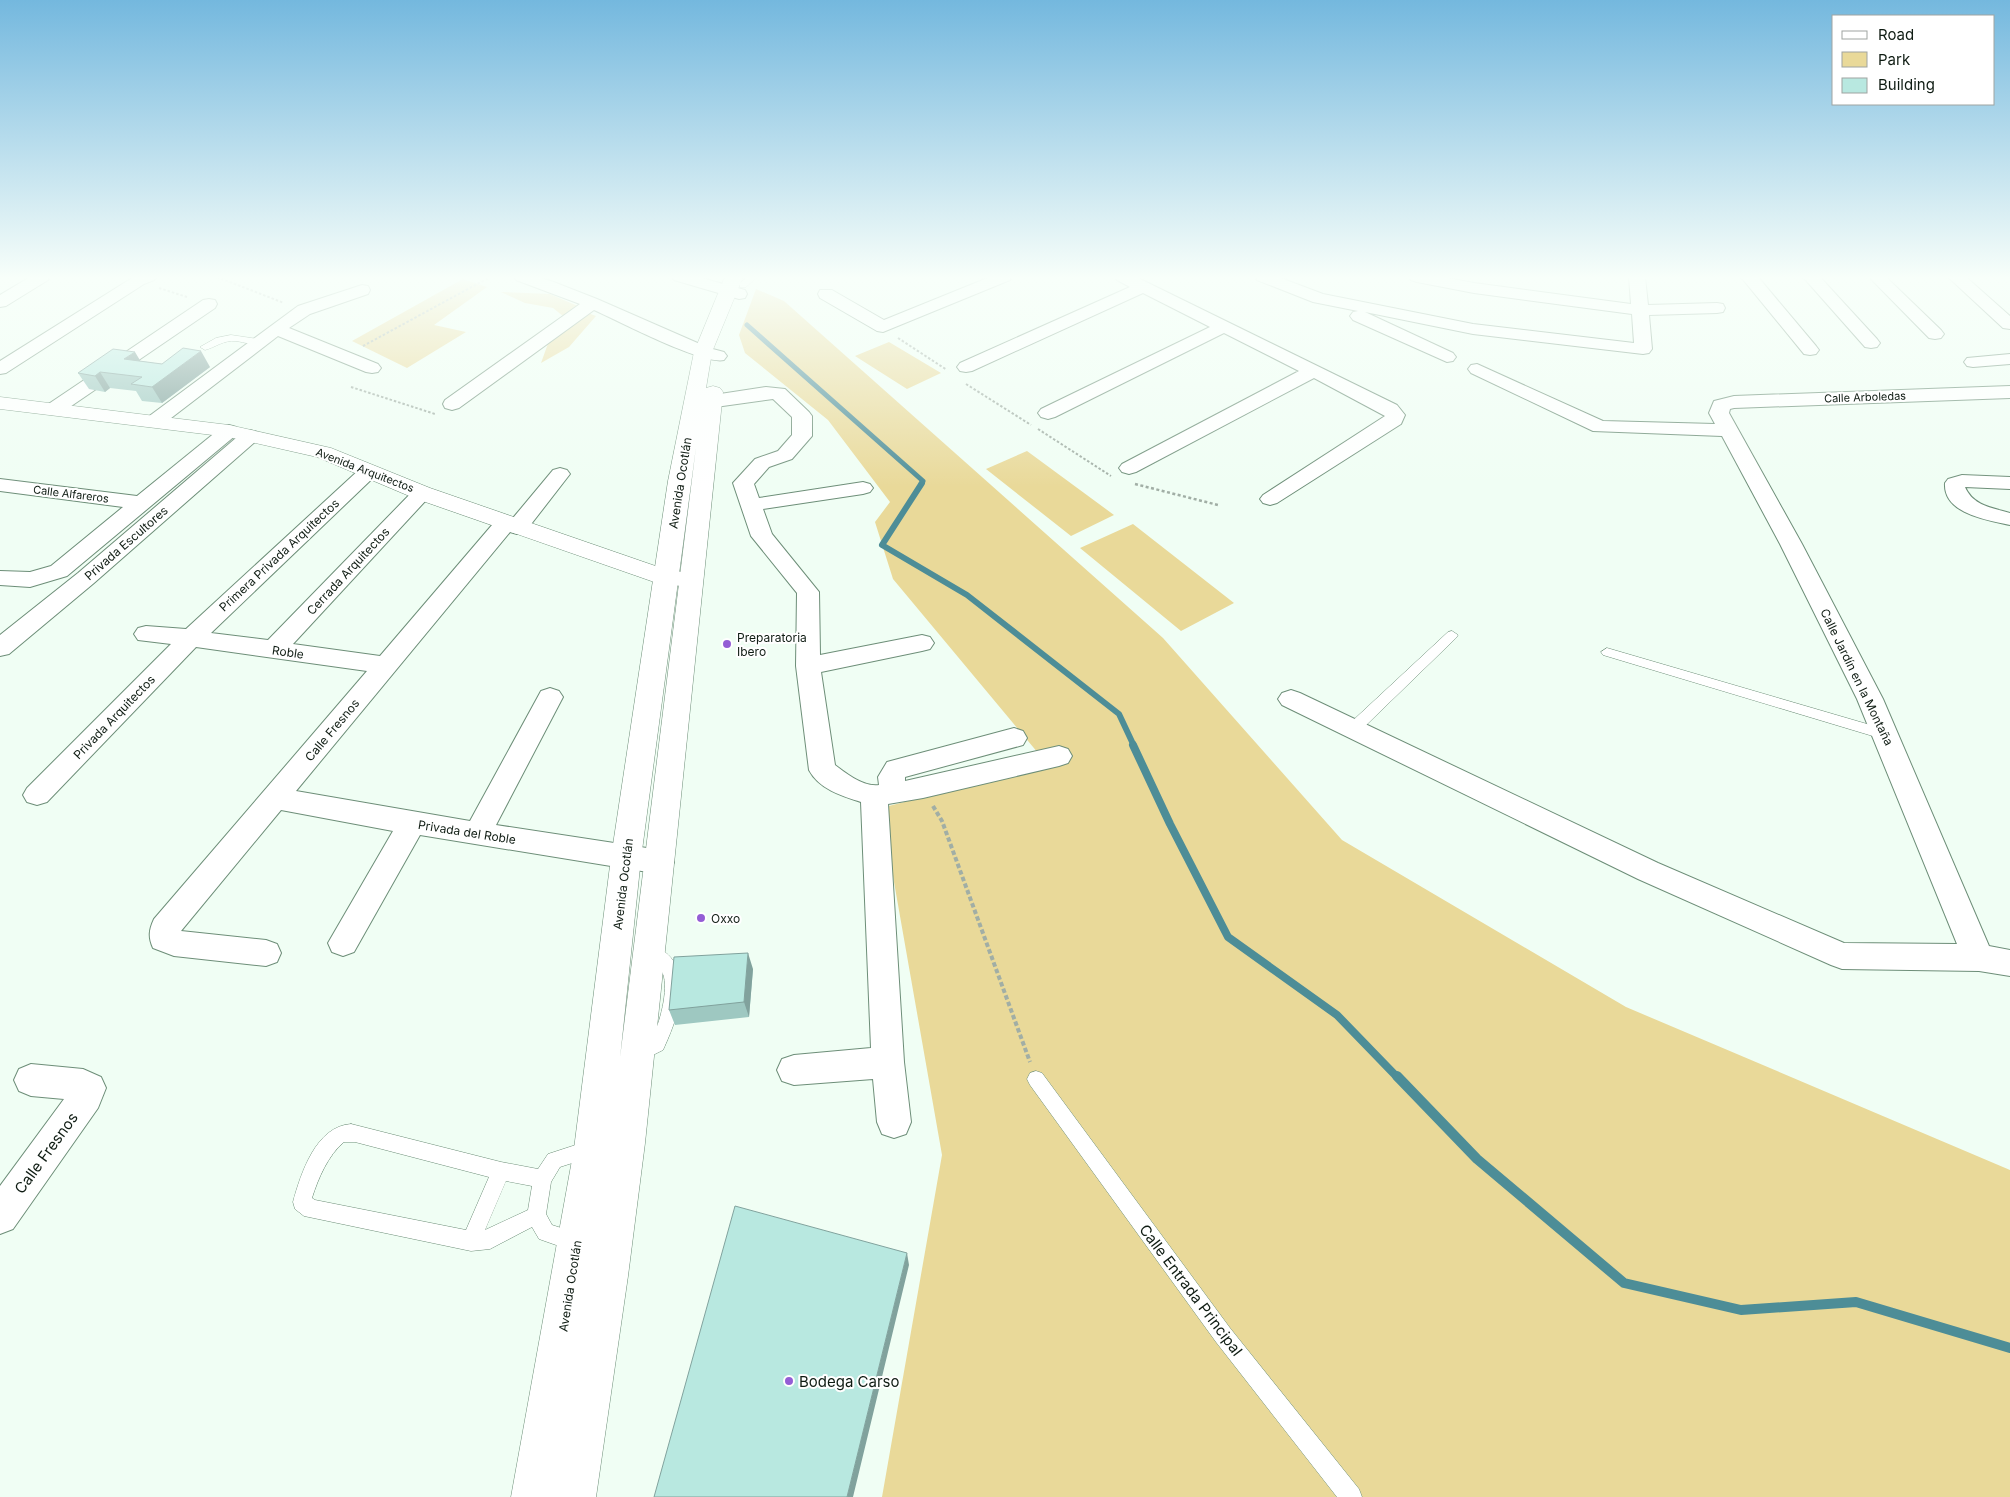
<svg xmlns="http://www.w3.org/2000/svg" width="2010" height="1497" viewBox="0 0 2010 1497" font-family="Inter,sans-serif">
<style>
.green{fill:#e9d999}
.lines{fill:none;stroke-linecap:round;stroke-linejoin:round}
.stream-far3{stroke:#4d8d97;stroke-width:5}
.stream-far2{stroke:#4d8d97;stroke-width:6}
.stream-far1{stroke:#4d8d97;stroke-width:8}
.stream{stroke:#4d8d97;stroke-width:10}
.service-casing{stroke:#6d8e78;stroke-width:1}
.minor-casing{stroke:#6d8e78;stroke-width:2}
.tertiary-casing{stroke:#6d8e78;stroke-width:1}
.primary-casing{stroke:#6d8e78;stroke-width:1}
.path-far2{stroke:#a1aea5;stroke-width:2;stroke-dasharray:2.5 2;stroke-linecap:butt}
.path-far1{stroke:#a1aea5;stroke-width:2.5;stroke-dasharray:3 2.5;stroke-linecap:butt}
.path{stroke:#a1aea5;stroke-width:4;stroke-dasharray:4.5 2.5;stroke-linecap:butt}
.service{fill:#fff;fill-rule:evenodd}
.minor{fill:#fff;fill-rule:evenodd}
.tertiary{fill:#fff;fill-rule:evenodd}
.primary{fill:#fff;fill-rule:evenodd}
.wall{fill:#9ec8c1}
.shaded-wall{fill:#81a29d}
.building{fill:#b8e8e0;stroke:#81a29d}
.poi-dot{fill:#945dd5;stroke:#fff;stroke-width:2}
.labels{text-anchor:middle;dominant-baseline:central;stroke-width:4;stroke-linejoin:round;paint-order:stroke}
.far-street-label{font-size:11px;fill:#0f1c13;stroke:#fff}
.street-label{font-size:12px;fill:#0f1c13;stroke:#fff}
.poi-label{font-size:12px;fill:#0f1c13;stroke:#fff;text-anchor:start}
.near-street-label{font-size:15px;fill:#0f1c13;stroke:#fff}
.near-poi-label{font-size:15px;fill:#0f1c13;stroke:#fff;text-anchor:start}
</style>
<rect width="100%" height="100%" fill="#f0fef4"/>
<path class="green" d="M463,279l24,8 -53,38 32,7 -59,36 -55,-27z
M756,289l28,12 379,337 179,202 284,167 384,163v327h-1128l60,-342 -61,-347 167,-43 -155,-186 -18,-57 15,-20 -62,-82 -83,-67 -6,-18z
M501,292l49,2 30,13 -17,9 -10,-8 -28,-5z
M585,312l11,4 -27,31 -28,16 9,-25z
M889,342l52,31 -34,16 -52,-33z
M1027,451l87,64 -43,21 -85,-67z
M1133,524l101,79 -53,28 -101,-83z"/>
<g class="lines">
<path class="stream-far3" d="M747,325l176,156 -2,3"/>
<path class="stream-far2" d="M922,483l-40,62 85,50 152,119 15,32"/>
<path class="stream-far1" d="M1133,745l37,79 58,113 109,78 61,63"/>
<path class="stream" d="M1397,1076l80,83 147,124 117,27 115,-8 154,46"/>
<defs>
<path id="service" d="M748,277h9l-11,10h-6v-4z
M231,335l27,4 5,3c-7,5 -19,0 -27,-1 -13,-1 -20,6 -31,9l-5,-3 16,-9z
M1452,631l6,4 -2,3 -98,95h-10l-2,-4 2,-4 100,-93z
M1607,648l284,83 2,4 -2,4 -5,1 -283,-85 -2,-3z
M650,944c49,18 29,71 13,106l-24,12 -6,-2 -3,-6c5,-9 15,-9 21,-16 9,-12 18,-50 12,-64 -3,-9 -11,-15 -19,-18l-2,-5 2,-5z
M1036,1071l6,2 188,255 129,161 3,8h-25l-121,-155 -186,-257 -3,-6 3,-6z
M351,1124l150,38 37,7 10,-15 43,-14 6,3 3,6 -3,6 -37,12 -9,15 -5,32 6,11 31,10 3,7 -3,7 -7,3 -37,-13 -7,-12 -42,22 -19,2 -167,-35 -9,-7 -2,-7c8,-29 23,-76 58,-78zM344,1142h11l134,35 -23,53 -151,-30 -3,-2c6,-19 16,-43 32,-56zM506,1181l26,5 -4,24 -43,20z"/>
<path id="minor" d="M30,277h20l-2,3 -42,26 -6,1v-12z
M156,277l-2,3 -10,4 -138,89 -6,1v-13l132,-83z
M514,277h24l13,4 46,18 112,49 15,4 3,4 -3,4c-22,5 -105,-39 -130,-50l-135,98 -7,2 -7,-2 -2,-4 2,-4 135,-96 -64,-24z
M672,277h26l47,13 2,4 -2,4 -6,1 -65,-19z
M990,277h22l-2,3 -127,52 -6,-1 -57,-33 -2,-4 2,-4h12l52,30z
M1115,277h21l261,128 8,10 -4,9 -124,79 -7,2 -7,-2 -3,-4 3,-4 122,-79 -71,-38 -178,94 -7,2 -7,-2 -3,-4 3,-4 177,-93 -75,-38 -169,84 -7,2 -7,-2 -3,-4 3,-4 169,-82 -67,-34 -171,78 -6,1 -6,-1 -3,-4 3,-4 170,-76 -13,-7z
M1255,277h23l45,17 150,30 161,19 -2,-29 -158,-21 -57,-11 -6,-2 -2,-3h33l32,6 157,21 -2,-27h16l3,28 69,-2 6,1 2,4 -2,4 -6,1 -68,2 3,34 -3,4 -6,1 -170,-20 -108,-22 88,41 3,4 -3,4 -6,1 -94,-42 -3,-4 3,-4 5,-1 -45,-9 -56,-22z
M1741,277h17l58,69 3,4 -3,4 -6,1 -6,-1z
M1803,277h17l57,62 3,4 -3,4 -6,1 -6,-1z
M1869,277h17l55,53 3,4 -3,4 -6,1 -6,-1z
M1948,277h18l44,39v13l-7,-1z
M362,285l6,1 2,4 -2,4 -58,20 -21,14 89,36 3,4 -3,4 -6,1 -6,-1 -88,-36 -116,89 -7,2 -7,-2 -3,-4 3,-4 150,-111z
M209,299l6,1 2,4 -2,4 -154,105 -7,2 -7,-2 -3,-4 3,-4 156,-105z
M2010,354v10l-37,3 -6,-1 -3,-4 3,-4z
M1477,364l126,57 112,3 -6,-11 5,-12 20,-5 276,-10v12l-276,10 -4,1 -1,4 73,131 81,155 106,247 21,4v26l-31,-5 -137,-2 -11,-4 -193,-86 -356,-174 -4,-6 4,-6 9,-3 9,3 358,170 186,80 113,1 -100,-245 -77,-155 -58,-108 -129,-5 -122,-58 -3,-4 3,-4z
M766,387l19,2 24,23 3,4v20l-20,23 -23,8 -15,17 5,14 104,-16 7,2 3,4 -3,4 -7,2 -100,15 9,25 47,58 1,63 102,-20 8,2 4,6 -4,6 -8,2 -101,21 14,93c12,9 28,22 44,20l-1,-8 9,-15 127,-34 9,3 4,7 -4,7 -118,32v4l154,-35 9,3 4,7 -4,7 -9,3 -136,32 -35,6 16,258 7,60 -5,12 -12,4 -12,-4 -5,-12 -4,-43 -79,6 -12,-4 -5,-11 5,-11 12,-4 77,-7 -10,-246c-19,-6 -42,-13 -52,-32l-13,-104 1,-73 -46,-57 -18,-53 22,-24 23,-8 14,-16v-18l-19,-18 -79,11 -7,-2 -2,-4 2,-4 7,-2z
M229,425l7,2 3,4 -3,4 -169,141 -37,11 -30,-2v-14l30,1 21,-6 72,-59 -123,-16v-12l137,17 85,-69z
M250,430l7,2 3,4 -3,4 -163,143 -85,71 -9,2v-21l78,-62 165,-141z
M368,466l7,2 3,4 -3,4 -164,157 57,7 147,-151 7,-2 7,2 3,4 -3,4 -136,147 87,12 118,-138 8,-2 7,2 40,-48 7,-2 7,2 3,4 -45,58 -8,2 -7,-2 -214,259 174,30 71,-130 9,-3 9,3 4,6 -67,128 164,25 10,4 4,8 -4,8 -10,4 -240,-39 -66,117 -11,4 -11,-4 -4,-9 65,-112 -112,-21 -100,121 85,9 11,4 4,9 -4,9 -11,4 -92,-10 -21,-8c-5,-11 -4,-18 1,-29l213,-248 -171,-24 -149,155 -10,3 -10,-3 -4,-7 4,-7 144,-144 -33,-4 -4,-6 4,-6 8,-2 40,3 175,-161z
M1962,475l48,2v12l-45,-2c8,19 28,21 45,26v12c-22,-5 -67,-11 -65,-42l3,-4z
M31,1064l52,5 18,8 5,11 -8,20 -85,121 -13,5v-48l64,-87 -33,-3 -12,-5 -5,-11 5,-11z"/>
<path id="tertiary" d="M0,397l229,28 102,23 99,40 237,82 30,4 4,5 -4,5 -8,3 -32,-4 -243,-85 -97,-41 -88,-20 -229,-28z"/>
<path id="primary" d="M725,277h18l-31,75 -6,36 7,-2 7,2 3,4 -78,751 -17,133 -32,221h-85l63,-348 37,-291 57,-377 26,-129zM696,447l-76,611 21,-200z"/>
</defs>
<use href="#service" class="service-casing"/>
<use href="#minor" class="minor-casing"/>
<use href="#tertiary" class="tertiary-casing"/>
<use href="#primary" class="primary-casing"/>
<path class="path-far2" d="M217,277l67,26
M159,288l28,9
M898,338l49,32
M363,346l127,-69
M966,384l65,41
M351,387l84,27
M1038,429l73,47"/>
<path class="path-far1" d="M1135,484l83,21"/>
<path class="path" d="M933,806l9,15 88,241"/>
<use href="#service" class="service"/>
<use href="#minor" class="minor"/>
<use href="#tertiary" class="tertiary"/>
<use href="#primary" class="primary"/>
</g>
<path class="wall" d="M140,361l22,3 48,3 -48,36 -20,-2 -6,-10 -26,-3 -5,4 -16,-3 -11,-16z
M753,969l-4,48 -74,8 -6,-15z"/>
<path class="shaded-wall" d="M201,351l9,16 -48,36 -10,-16z
M135,352l9,15 -20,-8z
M100,372l10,16 -5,4 -10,-16z
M748,953l5,16 -4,48 -5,-15z
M907,1253l2,12 -56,232h-6z"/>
<path class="building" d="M183,348l18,3 -49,36 -21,-3 11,-7 -42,-5 -5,4 -17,-3 35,-24 22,3 -11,7 38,5z
M748,953l-4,49 -75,8 5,-53z
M735,1206l172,47 -60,244h-193z"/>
<linearGradient id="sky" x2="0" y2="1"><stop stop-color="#74b8de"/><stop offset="0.57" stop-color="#f8fffa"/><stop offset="1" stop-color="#f8fffa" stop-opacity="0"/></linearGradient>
<rect width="2010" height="487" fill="url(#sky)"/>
<g class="poi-dot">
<circle cx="727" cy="644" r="5"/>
<circle cx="701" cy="918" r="5"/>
<circle cx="789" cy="1381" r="5"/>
</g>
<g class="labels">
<g class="far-street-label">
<text transform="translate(1865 397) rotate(-2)">Calle Arboledas</text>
<text transform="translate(365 470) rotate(21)">Avenida Arquitectos</text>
<text transform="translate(71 494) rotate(7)">Calle Alfareros</text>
</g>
<g class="street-label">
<text transform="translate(680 483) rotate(-81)">Avenida Ocotlán</text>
<text transform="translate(126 543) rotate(-41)">Privada Escultores</text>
<text transform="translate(279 555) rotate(-43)">Primera Privada Arquitectos</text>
<text transform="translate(348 571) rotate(-47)">Cerrada Arquitectos</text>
<text transform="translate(288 652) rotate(8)">Roble</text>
<text transform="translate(1857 677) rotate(64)">Calle Jardín en la Montaña</text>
<text transform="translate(114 717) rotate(-46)">Privada Arquitectos</text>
<text transform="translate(332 730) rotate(-50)">Calle Fresnos</text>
<text transform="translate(467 832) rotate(9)">Privada del Roble</text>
<text transform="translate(623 884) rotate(-83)">Avenida Ocotlán</text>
<text transform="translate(570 1286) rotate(-81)">Avenida Ocotlán</text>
</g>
<g class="poi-label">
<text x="737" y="637">Preparatoria<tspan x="737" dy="14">Ibero</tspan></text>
<text x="711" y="918">Oxxo</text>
</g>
<g class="near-street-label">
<text transform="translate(46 1153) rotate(-54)">Calle Fresnos</text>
<text transform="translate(1191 1290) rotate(53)">Calle Entrada Principal</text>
</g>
<g class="near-poi-label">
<text x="799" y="1381">Bodega Carso</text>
</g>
</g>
<rect x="1832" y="15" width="162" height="90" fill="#ffffff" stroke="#9fa4a1"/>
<rect x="1842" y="31" width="25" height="8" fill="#ffffff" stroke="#9fa4a1"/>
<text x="1878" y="40" font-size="15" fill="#0f1c13">Road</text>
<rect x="1842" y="52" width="25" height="15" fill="#e9d999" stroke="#9fa4a1"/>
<text x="1878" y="65" font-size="15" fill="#0f1c13">Park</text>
<rect x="1842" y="78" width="25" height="15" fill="#b8e8e0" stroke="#9fa4a1"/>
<text x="1878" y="90" font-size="15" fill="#0f1c13">Building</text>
</svg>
